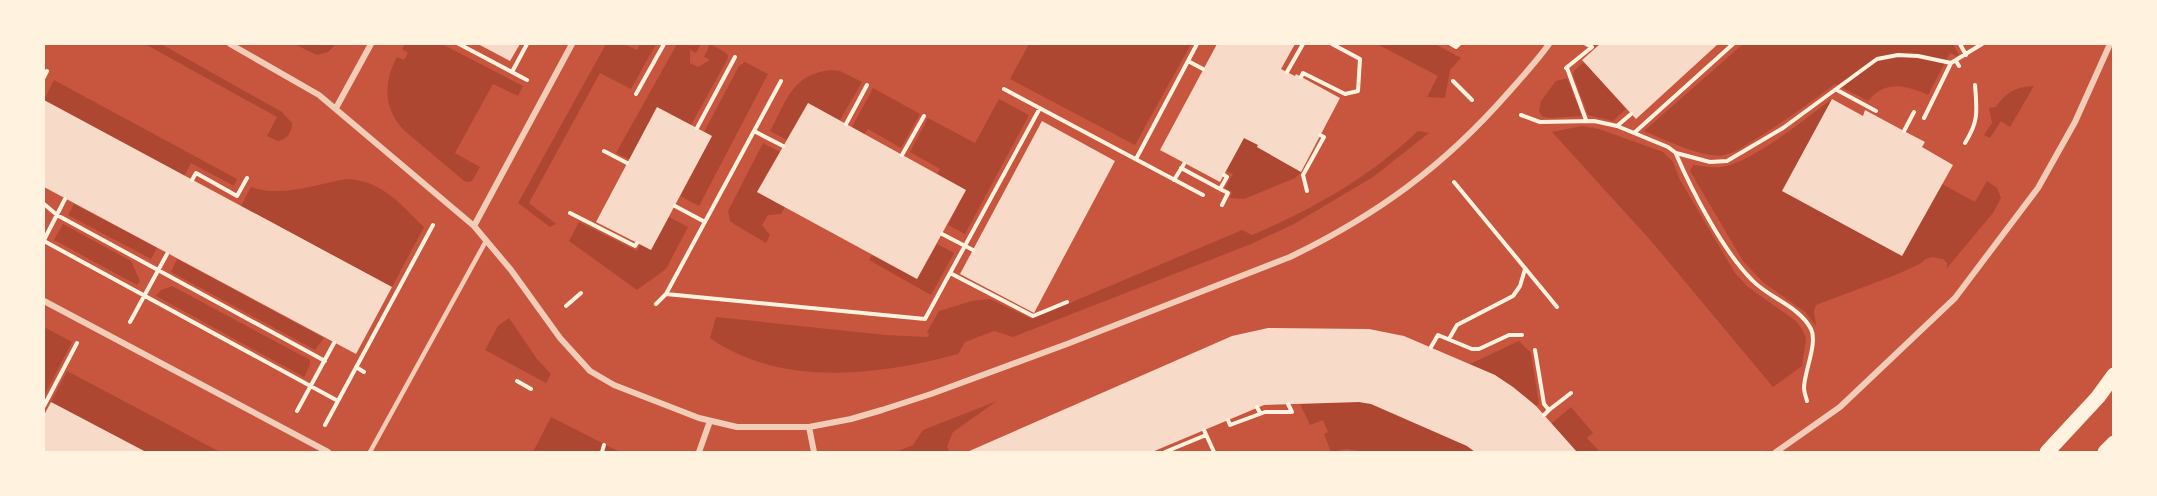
<svg xmlns="http://www.w3.org/2000/svg" width="2157" height="496" viewBox="0 0 2157 496" font-family="'Titillium Web',sans-serif">
<style>
.green{fill:#ae4732}
.building{fill:#f7dbc8}
.lines{fill:none;stroke-linecap:round;stroke-linejoin:round}
.path{stroke:#fff3e0;stroke-width:4}
.service{stroke:#f1ccb7;stroke-width:4.5}
.minor{stroke:#f1ccb7;stroke-width:6}
.primary{stroke:#fff3e0;stroke-width:15}
</style>
<rect width="100%" height="100%" fill="#c8553d"/>
<path class="green" d="M145,44h16l121,68 10,11c0,9 -4,16 -14,18l-11,-5 10,-19z
M294,44h42l-8,8 -11,3z
M405,44h37l81,42 -5,10 -25,-12 -38,69 25,14 -8,14 -6,1 -3,-2 -57,-48c-23,-21 -23,-49 -9,-75l7,3 4,-7 -6,-4z
M606,44h18l13,6 3,-6h16l-25,45 -31,-16 -71,130 27,21 -6,3 -32,-24z
M677,44h24l-5,9 -6,-3v13l8,4 12,-7 -6,-3 6,-13 15,8 3,4 -1,4 -36,65 -62,34 -13,-6z
M1029,44h162l-56,101 -125,-66z
M1377,44h58l26,14 -11,12 -5,28 -18,-1 11,-21z
M1743,44h210l6,11 -3,1 -6,-3 -22,42c-22,-10 -43,-15 -60,6l-33,-17c-27,20 -53,39 -81,56 -9,5 -19,13 -30,15 -21,4 -60,-16 -80,-24z
M745,62l23,12 -69,132 -19,-10 32,-60 -8,-4 35,-66z
M1584,62l42,47 -13,12 -25,-6 -15,-40 1,-4z
M831,70l9,1 22,11 -22,38 -32,-17 -21,37 -17,-9c17,-31 22,-57 61,-61z
M1567,78l15,38 -33,2 -7,-2 -3,-5 2,-10 15,-20z
M54,80l183,99 -3,7 -43,-23 -7,13 -140,-76z
M2034,86l-24,41 -9,-6 -11,17 -6,-3 8,-12 -3,-15 7,-1c10,-15 20,-20 38,-21z
M873,88l47,26 -19,34 -33,-19 -4,5 -12,-7z
M999,99l30,16 -64,119 -17,-9 18,-35 -29,-16 3,-5 -30,-17 18,-34 47,25z
M1832,99l-49,92 119,65 40,-72 33,18 12,-21 10,7 4,10 -8,15 -46,55v-5l-4,-4 -11,-2 -6,2 -6,5 -27,12 -77,29 -2,6 2,15 -11,-14 -42,-30 -20,-21 -53,-90 3,-6c9,1 19,3 28,2 32,-5 85,-49 111,-68z
M1582,126l17,3 64,23 10,10 7,18 55,93 13,14 48,34 6,8 4,9 -4,28 -29,21 -121,-145 -100,-110z
M1418,131l11,2 -56,44 -79,47 -43,20 -238,93 -19,-6 -29,11 -7,12c-78,21 -177,34 -248,-16l6,-21 169,18 43,2 1,-3 -2,-2 12,-21 33,-10 18,-2 42,20 210,-89 10,5c60,-25 119,-59 166,-104z
M1244,138l14,7 -1,2 44,25 -6,6 -51,21 -13,-1 -1,-1 2,-5 -7,-4 8,-14 -7,-3z
M763,143l17,9 -22,40 27,15 -4,7 -13,1 -6,10 8,10 -4,8 -32,-19 -4,-3 -2,-10z
M347,179c36,2 53,25 77,48l-32,60 -151,-81 10,-19c32,11 64,-3 96,-8z
M74,204l83,44 -6,11 -83,-44z
M669,217l19,10 -22,42 -29,21 -68,-49 10,-19 58,29 3,-6 11,5z
M63,224l68,37 9,20 -3,4 -83,-45z
M937,244l17,9 -23,42 -62,-35 3,-5 45,24z
M177,259l147,79 -9,12 -144,-78z
M172,286l138,74v5l-6,12 -148,-81 5,-6z
M509,318l28,41 14,15 -5,9 -61,-33 13,-24z
M44,327l28,15 -28,54z
M1519,341l12,12 8,51 -3,2c-20,-19 -41,-31 -66,-42z
M67,371l153,81h-74l-95,-50z
M997,401l-44,31 -6,15 3,5h-54l17,-7 10,-15z
M1359,402l12,2 96,42 8,6h-112l-16,-3 -16,3 -7,-18 4,-2 -5,-12 -13,5 -10,-21z
M1571,407l22,26 -6,5 13,14h-23l-26,-28z
M551,417l69,35h-87z"/>
<path class="building" d="M478,44h42l-10,17z
M1217,44h78l-14,25 14,7 1,-2 44,24 -39,74 -44,-25 1,-2 -14,-7 -24,44 -60,-32z
M1600,44h118l-82,75 -54,-59z
M1832,99l31,17 2,-6 39,21 21,11 -3,5 31,18 -51,91 -120,-65z
M44,100l348,187 -36,67 -312,-167z
M808,103l158,87 -49,89 -160,-87z
M657,107l55,29 -61,114 -55,-28z
M1042,121l73,40 -81,152 -74,-39z
M1268,328l101,1 35,7 91,39 18,12 23,19 41,46h-102l-8,-6 -96,-42 -12,-2 -95,3 -112,47h-185l265,-116z
M51,402l95,50h-102v-37z"/>
<g class="lines">
<path class="path" d="M459,44l68,36
M1451,44l5,3 3,-3
M1960,44l6,11
M1188,61l15,8
M1956,61l3,5
M1566,68l26,-21 -6,-3
M1567,68l19,52
M512,72l15,-28
M1287,72l16,-28
M44,77l3,-6
M1301,77l2,-4 42,21 13,-3 2,-32 -28,-15
M1453,81l19,19
M1004,89l199,106
M1837,90l39,21
M636,94l28,-50
M1521,115l19,7 54,-1 23,5 51,21 8,6 34,9 17,-1 56,-33 94,-69 21,-4 20,1 33,7 31,-19
M1924,118l27,-55
M846,124l21,-39
M1617,126l14,-12
M697,128l38,-71
M754,131l29,15
M1904,131l10,-19
M1634,133l99,-89
M1965,143c14,-22 12,-32 10,-58
M604,151l23,12
M1676,154c16,37 47,97 76,126 17,18 47,26 59,49 7,14 -7,43 -7,59 0,4 2,9 3,13
M902,155l22,-39
M1136,159l61,-115
M1181,168l39,21 7,-12 -3,-2
M192,180l4,-7 41,23 10,-18
M1174,180l10,-16
M1454,182l103,125
M1220,189l8,4 -6,12
M1307,191l-4,-16 21,-38 -4,-2
M44,204l13,11 268,146
M675,206l30,16
M570,213l65,33 2,-3
M942,234l31,16
M44,240l21,-41
M44,241l294,160
M950,273l83,43 34,-14
M666,294l259,25 115,-211
M656,304l10,-10 115,-213
M566,306l15,-13
M130,322l37,-68
M1449,339l8,-14 56,-29 7,-10 5,-17
M1431,347l7,-12 34,14h7l30,-14h13
M1535,350l9,54 5,6 -5,5
M356,367l8,5
M517,381l14,8
M44,406l33,-63
M1257,407l3,6
M1549,410l22,-17
M297,411l37,-68
M1228,420l2,5 35,-13h27l-4,-8
M325,425l108,-200
M1204,430l10,22
M602,452l2,-7
M1165,452l41,-17"/>
<path class="service" d="M370,452l116,-211"/>
<path class="minor" d="M230,44l89,51 155,131 37,44 49,68 30,33 24,14 85,33 38,9h72l42,-8 31,-9 49,-16 136,-50 223,-87c87,-42 154,-91 218,-164 14,-16 29,-32 41,-49
M336,108l35,-64
M474,226l98,-182
M44,301l284,151
M809,427l5,25
M699,452l11,-31
M1776,452l64,-45 115,-109 83,-110 37,-66 35,-78"/>
<path class="primary" d="M2047,452l51,-55 16,-22
M2105,452l9,-9"/>
</g>
<rect width="2157" height="496" fill="none" stroke="#fff3e0" stroke-width="90"/>
</svg>
